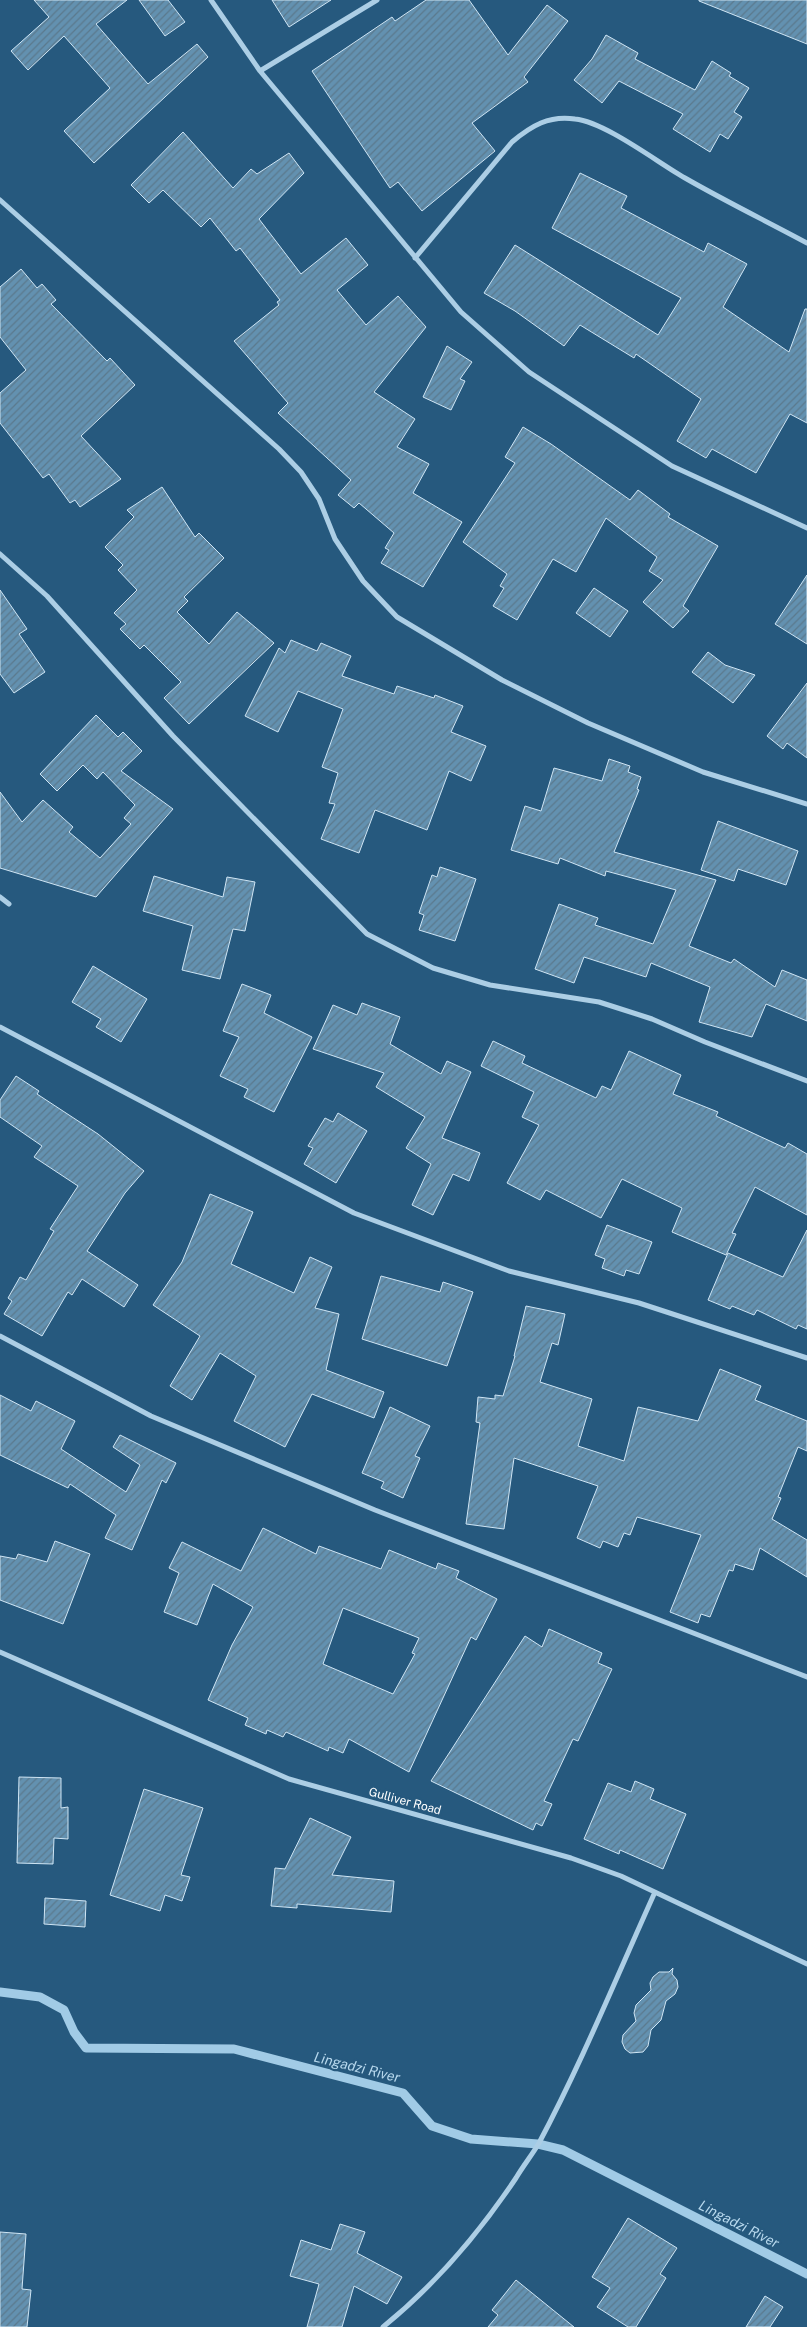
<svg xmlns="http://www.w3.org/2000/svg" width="807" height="2327" viewBox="0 0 807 2327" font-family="'Public Sans',sans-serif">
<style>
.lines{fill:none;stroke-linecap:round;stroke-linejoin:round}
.stream{stroke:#a1cbe6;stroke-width:9}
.building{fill:url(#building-hatch);stroke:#cfe5f4;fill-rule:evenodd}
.minor{stroke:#accee5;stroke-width:5}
.labels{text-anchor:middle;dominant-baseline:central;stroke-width:4.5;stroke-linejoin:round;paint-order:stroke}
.street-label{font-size:12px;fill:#fff;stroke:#26597e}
.water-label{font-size:14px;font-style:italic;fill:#b7d8ed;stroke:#26597e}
</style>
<defs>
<pattern id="building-hatch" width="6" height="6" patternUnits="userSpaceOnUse" patternTransform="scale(1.25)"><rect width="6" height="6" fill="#6391b0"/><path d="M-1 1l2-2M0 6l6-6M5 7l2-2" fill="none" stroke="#5b798d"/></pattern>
</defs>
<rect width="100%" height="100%" fill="#26597e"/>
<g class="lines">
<path class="stream" d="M0,1992l40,5 24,13 10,22 12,16 148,1 169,44 29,33 39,13 67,5 25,6 244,124"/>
</g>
<path class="building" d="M34,0h93l-31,24 52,60 49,-40 11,13 -114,106 -30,-32 46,-43 -46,-52 -36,34 -17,-19 38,-34z
M139,0h29l17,22 -20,14z
M272,0h59l-42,27z
M426,0h43l39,55 39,-50 21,16 -44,56 4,5 -56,41 23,28 -73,60 -24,-29 -8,6 -78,-117 80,-54 3,4z
M699,0h108v44l-108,-43z
M606,35l32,18 -3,6 60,31 17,-29 19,12 -2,3 20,12 -15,24 8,5 -14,22 -8,-5 -10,18 -37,-23 10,-15 -64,-33 -17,22 -28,-23 18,-21z
M183,132l50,56 18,-19 6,5 32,-21 15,20 -45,46 42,55 45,-36 22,27 -31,25 29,35 32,-29 28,31 -52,65 41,27 -18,28 32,17 -16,29 49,29 -39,65 -42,-24 8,-13 -4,-2 9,-15 -35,-30 -5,5 -16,-13 13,-15 -73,-67 10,-10 -54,-62 45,-36 -2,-3 3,-2 -40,-52 -4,3 -26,-33 -9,9 -38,-37 -14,13 -18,-18z
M580,173l47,23 -6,12 83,44 4,-9 39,21 -24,43 66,45 16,-43h2v114l-17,-9 -34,59 -44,-24 -6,9 -29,-17 24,-42 -65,-45 -2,4 -54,-33 -16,21 -49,-35 -31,-18 31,-48 143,90 23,-37 -129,-70z
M21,269l16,19 5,-4 14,16 -5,4 56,57 3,-3 25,27 -54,51 40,43 -41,28 -5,-7 -5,3 -21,-29 -6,4 -43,-55v-30l26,-23 -26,-33v-50z
M447,346l25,16 -12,17 5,2 -14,29 -28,-13z
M523,427l28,17 79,56 8,-10 32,24 -2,3 50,29 -35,60 6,5 -16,17 -30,-26 20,-22 -14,-9 8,-14 -51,-39 -30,54 -23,-13 -36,61 -24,-14 11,-18 -4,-2 7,-12 -44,-32 52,-79 -10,-6z
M162,487l33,50 4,-4 25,25 -40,39 4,4 -11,11 32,32 28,-32 37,31 -85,81 -25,-26 17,-16 -37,-37 -4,4 -20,-20 6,-5 -12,-11 23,-23 -19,-20 5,-5 -18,-18 29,-30 -7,-7z
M807,575v69l-32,-20z
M594,588l34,23 -18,26 -34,-24z
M0,590l27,39 -8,5 26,38 -31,21 -14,-19z
M291,640l26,11 4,-8 30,13 -9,20 52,18 3,-8 37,12 1,-3 28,11 -12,26 35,14 -15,35 -22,-10 -22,59 -52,-20 -16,43 -38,-14 14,-35 -6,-1 9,-30 -16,-6 21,-58 -45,-18 -20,41 -33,-16 34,-68 6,5z
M708,652l17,13 30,10 -22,28 -41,-31z
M807,683v75l-20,-15 -4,6 -16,-13z
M96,715l22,22 5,-5 19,19 -21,20 52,38 -77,88 -96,-29v-76l22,30 21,-22 30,27 -4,5 31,26 31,-34 -7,-6 11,-13 -32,-33 -6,7 -14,-14 -26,26 -17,-17z
M609,759l21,7 -2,6 13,5 -4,12 2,1 -25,62 102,28 -27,66 42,17 3,-4 41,28 7,-17 25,10v41l-41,-17 -14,33 -53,-15 11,-35 -59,-24 -5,14 -62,-20 -10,26 -39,-14 24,-65 39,14 -3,7 58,19 23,-54 -70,-19 -1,5 -45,-18 -2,6 -47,-14 14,-44 16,5 13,-43 48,13z
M718,821l80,30 -12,34 -48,-16 -4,12 -33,-11z
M440,867l36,12 -21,62 -36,-11 5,-15 -5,-2 13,-38 5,2z
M154,876l69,21 4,-20 28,5 -10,49 -12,-2 -13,50 -38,-9 11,-44 -50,-15z
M93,966l54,33 -26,43 -25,-15 5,-8 -29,-17z
M242,984l29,11 -7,18 48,24 -38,75 -30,-15 4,-8 -28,-13 19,-39 -16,-6z
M362,1003l38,14 -10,27 51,30 6,-13 24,11 -29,66 38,15 -11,28 -16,-7 -20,41 -21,-10 19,-41 -25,-16 19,-31 -49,-30 8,-14 -71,-24 20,-44 24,10z
M493,1041l32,15 -3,7 74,35 6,-12 9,4 18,-39 52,24 -8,19 45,18 -2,4 69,32 3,-5 19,11v61l-52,-28 -23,46 4,1 -10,21 -54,-23 10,-24 -60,-29 -21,39 -55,-28 -6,10 -33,-17 32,-58 -17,-8 12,-25 -53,-26z
M16,1076l23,15 -2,3 61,40 46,37 -19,22 -38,58 51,34 -14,22 -42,-28 -10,16 -4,-3 -26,44 -38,-22 8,-13 -4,-3 12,-21 6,3 28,-49 -4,-2 28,-43 -44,-29 8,-11 -42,-29v-17z
M338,1113l29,18 -31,52 -32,-19 9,-16 -5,-2 17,-28 8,4z
M210,1194l43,18 -22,52 63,29 16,-36 22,10 -17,41 24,6 -13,56 58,22 -10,26 -62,-24 -27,53 -51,-26 22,-45 -36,-23 -28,47 -22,-14 30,-50 -47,-31 29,-43z
M607,1225l45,17 -13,32 -13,-4 -2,6 -22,-8 3,-9 -10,-4z
M807,1230v99l-9,-4 -2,4 -39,-19 -3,5 -22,-9 -2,3 -22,-9 20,-47 55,24z
M381,1276l59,16 3,-10 30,10 -26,74 -85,-27z
M526,1306l39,8 -7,31 -6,-2 -12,39 52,17 -14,47 46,15 14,-54 60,14 22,-52 41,17 -6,14 52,21v30l-9,-4 -20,50 3,1 -9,21 35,21v37l-47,-29 -7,22 -18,-6 -2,7 -4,-1 -19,47 -9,-3 -3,9 -28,-11 31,-77 -64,-18 -7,18 -6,-2 -6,14 -15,-6 -3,7 -23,-10 21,-52 -84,-28 -10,71 -38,-5 14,-101 -4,-1 2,-25 17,2v-4l8,1 12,-40h-1z
M0,1395l31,16 5,-10 39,20 -14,28 65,43 14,-27 -27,-18 7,-12 56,28 -10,20 -4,-3 -30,70 -27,-12 11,-23 -46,-31 -2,4 -68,-33z
M390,1407l40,19 -15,30 5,2 -17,40 -22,-10 3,-6 -22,-9z
M263,1528l53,26 3,-8 62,23 8,-19 47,19 2,-6 21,8 -3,7 41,21 -21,41 -5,-3 -62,135 -60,-33 -6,14 -14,-6 -1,4 -42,-19 -3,5 -16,-7 -1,4 -21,-9 3,-7 -40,-18 24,-55 21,-38 -40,-23 -16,41 -33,-13 15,-39 -10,-5 13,-26 59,29zM343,1608l76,30 -7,15 3,1 -22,40 -70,-30z
M55,1541l35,13 -27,70 -63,-24v-44l16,3 2,-5 29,8z
M549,1629l53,24 -4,10 14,6 -34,72 -5,-2 -29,62 8,3 -10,22 -6,-3 -3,7 -102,-49 94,-145 17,11z
M19,1777l42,1v30l7,-1v32l-14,-1 -1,26 -36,-1z
M635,1781l19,8 -4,10 36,15 -23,55 -43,-19 -1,4 -35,-15 24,-56 23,9z
M144,1789l59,19 -22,67 9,2 -8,24 -17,-6 -5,16 -50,-16z
M310,1818l41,19 -19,38 62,6 -3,31 -94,-8v4l-26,-2 4,-38 10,1z
M45,1898l41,3 -1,26 -41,-3z
M673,1968l-1,6 5,6 1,7 -3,7 -9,7 -5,19 -10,10 -3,16 -5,6 -13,1 -5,-4 -3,-7 1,-7 13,-14 -2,-8 2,-8 15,-15 -1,-7 3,-6 6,-5h10z
M628,2218l49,30 -17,26 6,4 -30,49h-8l-31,-20 13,-19 -18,-11z
M340,2224l25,8 -8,21 45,24 -15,27 -33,-18 -12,41h-35l12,-43 -29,-8 11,-36 30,10z
M0,2232l26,2 -4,55 9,1 -4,37h-27z
M516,2280l58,47h-86l10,-12 -6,-5z
M765,2296l18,11 -13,20h-24z"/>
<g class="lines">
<path class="minor" d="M211,0l49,71 201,241 68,60 143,94 135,62
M260,71l117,-71
M0,200l279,249 22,23 18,27 16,40 28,42 34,36 105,63 86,43 115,49 104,32
M415,258l97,-116c19,-16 37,-27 63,-23 30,3 82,43 110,59 40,23 81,43 122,65
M0,554l47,42 126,140 194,198 66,34 57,17 109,17 53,17 53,23 102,39
M0,897l9,7
M0,1027l354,186 155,58 130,32 168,55
M0,1336l151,80 224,94 432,167
M0,1652l289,127 282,79 50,18 186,88
M383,2327c52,-42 96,-94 133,-149 7,-12 16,-23 23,-35 43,-81 78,-167 116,-251"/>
</g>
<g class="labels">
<g class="street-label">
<text transform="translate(405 1801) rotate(15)">Gulliver Road</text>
</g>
<g class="water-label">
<text transform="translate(357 2067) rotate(14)">Lingadzi River</text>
<text transform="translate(739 2224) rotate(27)">Lingadzi River</text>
</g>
</g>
</svg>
